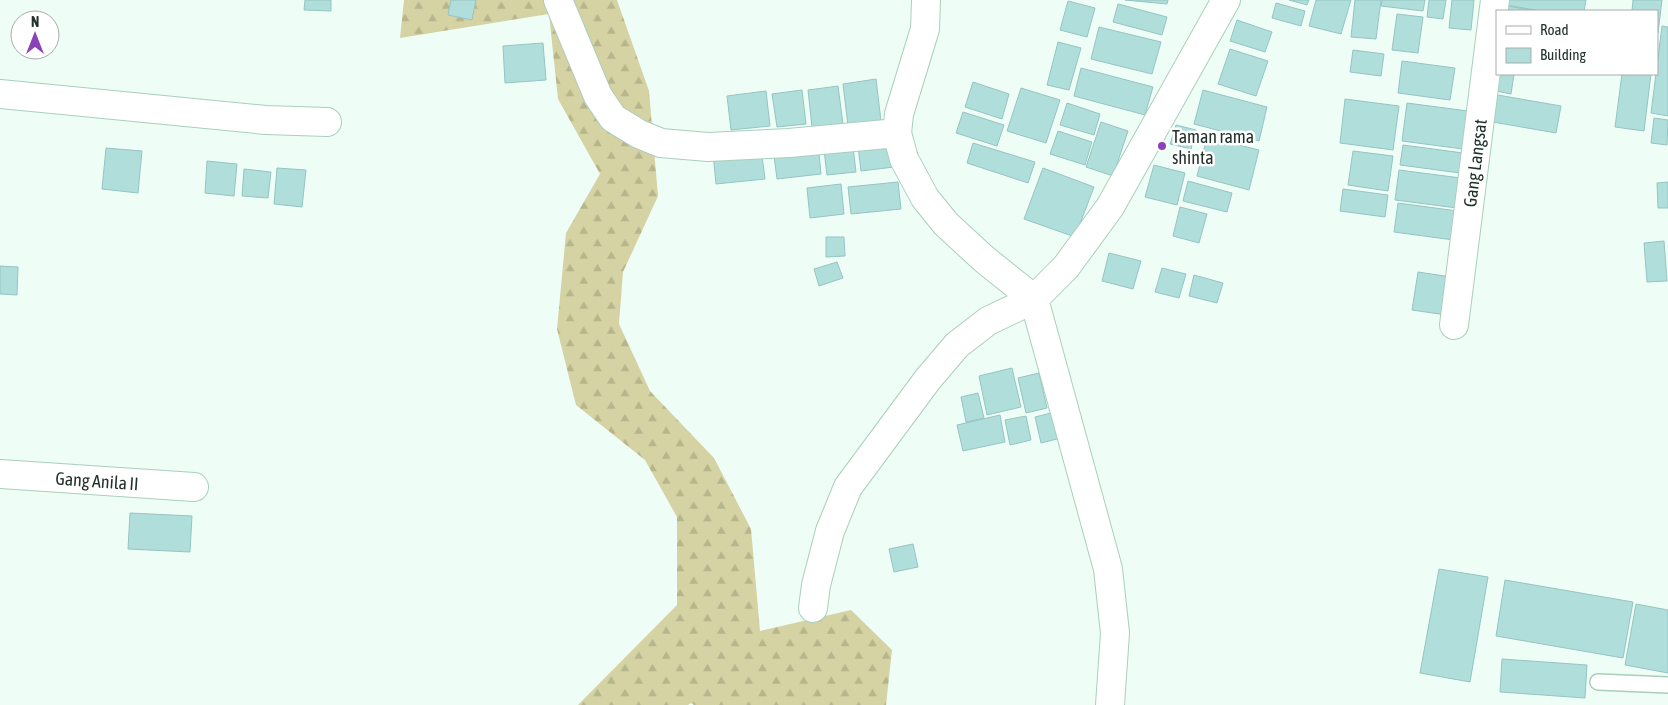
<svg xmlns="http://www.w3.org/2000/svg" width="1668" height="705" viewBox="0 0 1668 705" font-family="'Asap Condensed',sans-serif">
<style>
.forest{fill:url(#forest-firs)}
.building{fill:#afdedb;stroke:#96c4c2}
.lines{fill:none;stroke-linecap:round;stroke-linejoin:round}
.service-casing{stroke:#a9cfbc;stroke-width:18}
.minor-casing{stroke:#a9cfbc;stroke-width:30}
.service{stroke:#fff;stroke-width:15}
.minor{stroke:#fff;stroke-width:28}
.poi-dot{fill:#8943b6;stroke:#fff;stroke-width:2}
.labels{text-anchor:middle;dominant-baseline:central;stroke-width:5;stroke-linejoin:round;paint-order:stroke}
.poi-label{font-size:18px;fill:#22312a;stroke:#fff;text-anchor:start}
.street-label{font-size:18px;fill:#22312a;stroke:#fff}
</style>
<defs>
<pattern id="forest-firs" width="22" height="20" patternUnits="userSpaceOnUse" patternTransform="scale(1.25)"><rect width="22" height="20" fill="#d5d2a3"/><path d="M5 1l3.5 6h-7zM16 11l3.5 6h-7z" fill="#b7b58c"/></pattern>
</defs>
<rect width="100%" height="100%" fill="#eefef6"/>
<path class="forest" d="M404,0h213l32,91 9,105 -35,76 -4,52 31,67 64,67 37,71 9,102 91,-21 41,40 -6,55h-192l-3,-2 -3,2h-110l99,-100v-88l-32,-57 -69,-55 -19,-76 9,-96 34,-59 -42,-75 -9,-85 -149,24z"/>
<path class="building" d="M305,0h26v11l-27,-1z
M451,0h25l-4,20 -24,-5z
M1125,0h43l-1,4z
M1289,0h20l-2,5z
M1316,0h35l-10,34 -32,-8z
M1355,0h26l-5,39 -25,-2z
M1382,0h43l-2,11 -42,-5z
M1429,0h17l-3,19 -16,-2z
M1452,0h22l-3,30 -22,-2z
M1501,0h85l-2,11h-43l-41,-7z
M1633,0h29l-4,33 -1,-22h-25z
M1068,1l27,7 -8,29 -27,-7z
M1276,3l29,8 -4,15 -29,-8z
M1118,4l49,13 -5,18 -49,-13z
M1508,6l27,5h-28z
M1397,14l26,3 -5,36 -26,-3z
M1237,20l35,12 -7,20 -35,-11z
M1662,26l6,1v89l-17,-3z
M1099,27l62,15 -9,32 -61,-15z
M1058,42l23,6 -12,42 -22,-5z
M543,43l3,37 -41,3 -2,-37z
M1230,49l38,12 -12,35 -38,-12z
M1353,50l31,4 -3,22 -31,-4z
M1402,61l53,7 -5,32 -52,-7z
M1081,68l72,19 -8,28 -71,-19z
M1497,74h17l-3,20 -20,-4z
M1622,74h29l-7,57 -29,-4z
M876,79l5,42 -33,5 -5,-42z
M973,82l36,12 -7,25 -37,-12z
M838,86l5,38 -31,3 -4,-37z
M1021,88l39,12 -14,43 -39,-12z
M802,90l4,34 -29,3 -5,-33z
M1203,90l64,17 -8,34 -65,-17z
M766,91l4,35 -39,4 -4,-34z
M1492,94l69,12 -5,27 -69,-12z
M1345,99l54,7 -6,44 -53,-7z
M1067,103l33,11 -6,21 -34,-10z
M1407,103l61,8 -5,38 -61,-8z
M963,112l41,13 -7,21 -41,-13z
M1654,118l14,2 -1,25 -16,-2z
M1101,122l27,9 -15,45 -27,-9z
M1176,125l20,5 -5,19 -21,-5z
M1058,131l34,11 -7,23 -35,-11z
M1207,137l52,13 -10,40 -52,-14z
M891,142l3,25 -33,4 -3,-25z
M818,143l3,31 -44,5 -4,-31z
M973,143l62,19 -7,21 -61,-20z
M1403,145l60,8 -3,20 -60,-8z
M853,147l3,25 -29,3 -3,-25z
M106,148l36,3 -4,42 -36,-4z
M761,148l4,31 -49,5 -3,-31z
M1353,151l40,5 -5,35 -40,-6z
M207,161l30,3 -3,32 -29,-3z
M1154,165l31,8 -8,32 -32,-8z
M277,168l29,2 -4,37 -28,-3z
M1043,168l51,19 -19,50 -51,-18z
M244,169l27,3 -3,26 -26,-2z
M1399,170l62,8 -4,30 -62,-8z
M1188,181l44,12 -5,19 -44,-11z
M898,182l3,27 -50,5 -3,-27z
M1668,182v26h-10l-1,-25z
M841,184l3,30 -34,4 -3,-30z
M1343,189l45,6 -3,22 -45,-6z
M1398,203l67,9 -4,29 -67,-9z
M1180,207l27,7 -8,29 -26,-7z
M826,237h18l1,19 -19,1z
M1664,241l3,40 -20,1 -3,-39z
M1109,253l32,8 -8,28 -31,-8z
M837,262l6,16 -24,8 -5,-17z
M0,266l18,1 -1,28 -17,-1z
M1162,268l24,6 -7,24 -24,-6z
M1418,272l40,6 -5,38 -41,-6z
M1194,275l29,8 -6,20 -28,-7z
M1012,368l9,39 -34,8 -8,-39z
M1039,373l8,35 -21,5 -8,-35z
M978,393l6,25 -18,4 -5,-25z
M1055,412l6,26 -20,5 -6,-26z
M1000,415l5,27 -42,9 -6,-26z
M1026,416l5,24 -21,5 -5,-25z
M130,513l62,3 -2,36 -62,-3z
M913,544l5,23 -24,5 -5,-23z
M1439,569l49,8 -18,105 -50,-9z
M1505,580l128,22 -10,56 -127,-22z
M1636,604l32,6v63l-43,-8z
M1502,659l85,6 -2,33 -85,-6z"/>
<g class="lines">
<defs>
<path id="service" d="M1598,682l70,3"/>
<path id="minor" d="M558,0l40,96 15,22 26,16 22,9 47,4 81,-4 108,-10
M926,0l-1,29 -26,85 -2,19 7,26 21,39 21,26 38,35 50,40 74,270 7,64 -5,72
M0,94l266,26 61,2
M1454,325l41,-325
M0,474l194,13
M813,608l3,-23 14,-54 18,-44 80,-108 29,-34 31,-24 46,-22 32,-32 44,-60 116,-207"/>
</defs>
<use href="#service" class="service-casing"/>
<use href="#minor" class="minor-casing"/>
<use href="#service" class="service"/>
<use href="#minor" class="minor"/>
</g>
<circle class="poi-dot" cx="1162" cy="146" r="5"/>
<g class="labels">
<g class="poi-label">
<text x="1172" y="136">Taman rama<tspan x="1172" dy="21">shinta</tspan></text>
</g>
<g class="street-label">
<text transform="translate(1475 163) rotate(-83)">Gang Langsat</text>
<text transform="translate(97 481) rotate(4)">Gang Anila II</text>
</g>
</g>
<rect x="1496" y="10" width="162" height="65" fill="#ffffff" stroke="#a7adaa"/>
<rect x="1506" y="26" width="25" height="8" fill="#ffffff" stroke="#a7adaa"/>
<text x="1540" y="35" font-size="15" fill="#22312a">Road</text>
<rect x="1506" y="48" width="25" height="15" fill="#afdedb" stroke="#a7adaa"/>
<text x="1540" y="60" font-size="15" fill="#22312a">Building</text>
<g transform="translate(35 35)"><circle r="24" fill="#ffffff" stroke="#a7adaa"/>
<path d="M0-4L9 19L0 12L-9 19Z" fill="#8943b6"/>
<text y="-8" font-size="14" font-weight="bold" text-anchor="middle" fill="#22312a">N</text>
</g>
</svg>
